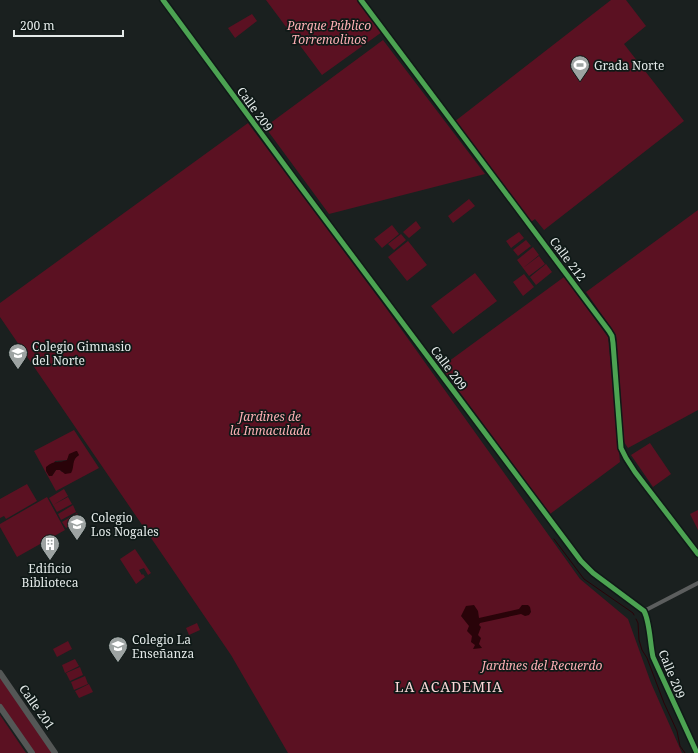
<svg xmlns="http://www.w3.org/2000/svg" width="698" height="753" viewBox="0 0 698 753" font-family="'Noto Serif',serif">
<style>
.green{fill:#5b1122;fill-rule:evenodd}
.water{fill:#290309}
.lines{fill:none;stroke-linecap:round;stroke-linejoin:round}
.stream{stroke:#290309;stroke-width:1}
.minor{stroke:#5c5e5e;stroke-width:4}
.secondary{stroke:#545756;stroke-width:6}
.cycleway-casing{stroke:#0f1917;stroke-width:8}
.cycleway{stroke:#4ca352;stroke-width:5}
.labels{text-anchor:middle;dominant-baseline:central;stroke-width:3.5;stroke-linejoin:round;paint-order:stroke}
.park-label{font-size:12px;font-style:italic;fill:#fdafb4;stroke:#0f1917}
.poi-label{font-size:12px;fill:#e4eae9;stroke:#0f1917;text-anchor:start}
.street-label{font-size:12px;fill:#e4eae9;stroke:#0f1917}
.quarter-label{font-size:14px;letter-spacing:1px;fill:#fbd8d9;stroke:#0f1917}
</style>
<rect width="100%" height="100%" fill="#1a201f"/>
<path class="green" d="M266,0h91l25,32 -60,43z
M611,0h15l20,26 -22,18 60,77 -140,109 -9,-11 -4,3 -77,-100z
M252,14l5,7 -22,17 -7,-10z
M383,40l102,134 -156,40 -64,-87z
M248,123l138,185 194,271 48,40 23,64 31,70h-394l-57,-98 -231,-338v-14z
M469,199l6,7 -22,17 -5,-7z
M698,210v200l-70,38 -4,-6 -8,-107 -30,-43z
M416,221l5,7 -12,10 -6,-6z
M392,225l7,9 -17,14 -8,-9z
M519,232l5,6 -13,10 -5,-7z
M401,234l5,6 -12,10 -6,-6z
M526,240l5,6 -13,10 -5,-6z
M408,241l19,24 -20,16 -19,-24z
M533,247l6,8 -16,13 -6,-8z
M539,256l6,8 -16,12 -6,-8z
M546,264l6,8 -16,13 -6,-8z
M475,273l22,28 -44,33 -22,-28z
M524,274l3,4 -1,1 1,-1 7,9 -11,9 -10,-14z
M564,277l44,60 12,125 -70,52 -109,-147z
M74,430l25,38 -43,23 -22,-40zM70,454l9,1 -4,3 -3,7 -10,7 -2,-2h-4l-4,6h-3l6,-15 12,-1z
M650,443l21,31 -18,13 -22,-32z
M27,484l10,17 -31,18 -2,-3 -4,2v-19z
M64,489l4,7 -15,9 -4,-7z
M47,497l18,33 -48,27 -17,-30v-3z
M68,497l4,7 -15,8 -4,-7z
M73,505l3,7 -15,8 -3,-6z
M698,510v20l-8,-16z
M77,513l4,7 -15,8 -4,-6z
M135,549l16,24 -3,2 -4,-7 -5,2 3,5 1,-1 2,3 -9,7 -16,-25z
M197,623l3,7 -11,5 -3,-7z
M68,641l4,8 -15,8 -4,-8z
M75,659l4,7 -14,7 -3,-8z
M80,667l3,8 -13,6 -4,-8z
M85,676l3,8 -14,6 -3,-8z
M0,677l52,76h-18l-34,-49z
M89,684l4,8 -14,6 -4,-7z
M0,715l26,38h-26z"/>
<path class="water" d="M76,451h1l2,4c-8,5 -4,12 -8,18l-6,1 -5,-4h-4l-4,6h-3l-3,-5v-4c10,-8 11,-3 21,-7l2,-6z
M474,605l4,6 1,7 40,-9 3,-4h6l2,2 1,5 -2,3 -4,1 -4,-2 -41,9 -1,2 2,2 -3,8 3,3 -2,6 3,4 -9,1 2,-4 -4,-3 1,-6 -5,-5 2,-5 -8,-10 5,-10z"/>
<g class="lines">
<path class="stream" d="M554,539l30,40 49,34 1,2
M636,619l2,4 1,17 3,10 5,8 17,45 13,28 3,15 5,7"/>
<path class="minor" d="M163,0l134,182 284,379 12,12 51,38c6,11 6,33 9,46l44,96
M361,0l248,331 3,5 1,7 8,105 5,10 9,14 63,82
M644,611l54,-28"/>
<path class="secondary" d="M0,673l55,80
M0,707l32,46"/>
<defs>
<path id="cycleway" d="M163,0l134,182 284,379 12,12 51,38c6,11 6,33 9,46l44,96
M361,0l248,331 3,5 1,7 8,105 5,10 9,14 63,82"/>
</defs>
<use href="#cycleway" class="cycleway-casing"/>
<use href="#cycleway" class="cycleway"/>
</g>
<defs>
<symbol id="stadium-pin" viewBox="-11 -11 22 30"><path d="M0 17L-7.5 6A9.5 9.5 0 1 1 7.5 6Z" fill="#9da3a2" stroke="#0f1917"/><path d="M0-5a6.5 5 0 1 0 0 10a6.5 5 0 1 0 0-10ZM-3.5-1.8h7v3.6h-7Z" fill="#fff"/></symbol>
<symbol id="school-pin" viewBox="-11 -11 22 30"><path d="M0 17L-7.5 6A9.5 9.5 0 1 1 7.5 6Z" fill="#9da3a2" stroke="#0f1917"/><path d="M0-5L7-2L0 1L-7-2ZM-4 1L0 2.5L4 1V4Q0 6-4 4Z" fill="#fff"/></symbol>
<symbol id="building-pin" viewBox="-11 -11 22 30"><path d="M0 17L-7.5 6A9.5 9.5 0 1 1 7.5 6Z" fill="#9da3a2" stroke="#0f1917"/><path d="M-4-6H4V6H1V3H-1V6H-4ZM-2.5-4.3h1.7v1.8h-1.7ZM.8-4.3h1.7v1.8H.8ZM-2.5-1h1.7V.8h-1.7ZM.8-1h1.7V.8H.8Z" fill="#fff"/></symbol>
</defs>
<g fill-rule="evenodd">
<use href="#stadium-pin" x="569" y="54" width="22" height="30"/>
<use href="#school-pin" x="7" y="342" width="22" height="30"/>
<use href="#school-pin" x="66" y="513" width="22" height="30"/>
<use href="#building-pin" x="39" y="533" width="22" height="30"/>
<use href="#school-pin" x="107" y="635" width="22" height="30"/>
</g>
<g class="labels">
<g class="park-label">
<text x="329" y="25">Parque Público<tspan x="329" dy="14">Torremolinos</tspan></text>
<text x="270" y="416">Jardines de<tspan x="270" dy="14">la Inmaculada</tspan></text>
<text x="542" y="665">Jardines del Recuerdo</text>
</g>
<g class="poi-label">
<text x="594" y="65">Grada Norte</text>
<text x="32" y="346">Colegio Gimnasio<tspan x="32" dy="14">del Norte</tspan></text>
<text x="91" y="517">Colegio<tspan x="91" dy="14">Los Nogales</tspan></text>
<text x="50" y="568" text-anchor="middle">Edificio<tspan x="50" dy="14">Biblioteca</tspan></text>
<text x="132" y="639">Colegio La<tspan x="132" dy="14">Enseñanza</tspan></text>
</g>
<g class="street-label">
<text transform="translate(255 109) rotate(54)">Calle 209</text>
<text transform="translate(568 259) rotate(53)">Calle 212</text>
<text transform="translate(449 368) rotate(53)">Calle 209</text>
<text transform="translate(672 674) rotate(68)">Calle 209</text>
<text transform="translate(37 707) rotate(55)">Calle 201</text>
</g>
<g class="quarter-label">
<text x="449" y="686">LA ACADEMIA</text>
</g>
</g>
<path d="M14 30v6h109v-6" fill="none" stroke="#e4eae9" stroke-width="2"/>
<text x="20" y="30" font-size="12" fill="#e4eae9" stroke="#0f1917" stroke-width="3" paint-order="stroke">200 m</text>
</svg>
